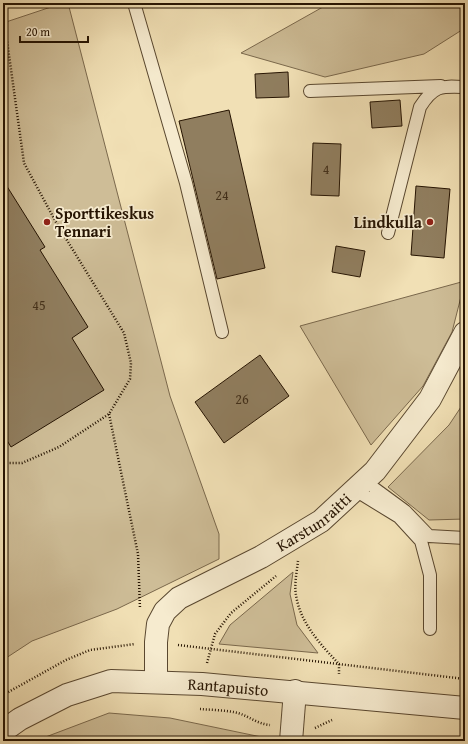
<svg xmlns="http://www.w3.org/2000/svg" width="468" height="744" viewBox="0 0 468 744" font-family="'Gentium Book Plus',serif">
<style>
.green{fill:#cebd97;stroke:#7a684c}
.building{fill:#907e5f;stroke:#261402}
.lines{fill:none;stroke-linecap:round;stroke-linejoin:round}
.service-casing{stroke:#59472f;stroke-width:14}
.minor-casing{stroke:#59472f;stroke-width:24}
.tertiary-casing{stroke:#59472f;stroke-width:24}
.path{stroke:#261402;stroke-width:2.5;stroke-dasharray:1 2;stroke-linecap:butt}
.service{stroke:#f6ebcf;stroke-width:12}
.minor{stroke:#f6ebcf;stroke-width:22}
.tertiary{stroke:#f6ebcf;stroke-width:22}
.poi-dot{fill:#8f2418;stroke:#f6ebcf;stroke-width:1.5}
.labels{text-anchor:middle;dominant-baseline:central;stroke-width:3.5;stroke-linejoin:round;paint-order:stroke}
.number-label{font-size:14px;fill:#402e19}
.poi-label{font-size:16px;font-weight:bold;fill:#261402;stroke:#f6ebcf;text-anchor:start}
.street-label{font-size:16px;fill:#261402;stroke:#f6ebcf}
</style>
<rect width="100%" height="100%" fill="#f1e0b5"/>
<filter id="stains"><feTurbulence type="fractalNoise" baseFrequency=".005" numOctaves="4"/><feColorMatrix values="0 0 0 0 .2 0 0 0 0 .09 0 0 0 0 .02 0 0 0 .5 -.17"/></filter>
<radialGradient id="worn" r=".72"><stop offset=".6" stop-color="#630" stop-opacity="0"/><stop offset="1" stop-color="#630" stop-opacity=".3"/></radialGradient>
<path class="green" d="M63,3h5l102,393 49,138v25l-102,50 -85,32 -29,19v-637z
M330,3h135v25l-41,26 -99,23 -84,-24z
M465,281l-13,51 -29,54 -52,59 -71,-119z
M465,401v118l-36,1 -41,-33 61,-62z
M293,572l-3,22 7,31 21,28 -99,-9 11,-19z
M109,713l61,5 101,21v2h-236z"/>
<path class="building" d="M288,72l1,25 -33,1 -1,-24z
M400,100l2,26 -30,2 -2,-26z
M229,110l36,158 -48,11 -38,-158z
M313,143l28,1 -2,52 -28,-1z
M3,180l42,67 -5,3 48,77 -16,11 32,52 -93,57 -8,-13z
M416,186l34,3 -6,69 -33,-3z
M336,246l29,5 -5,26 -28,-5z
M260,355l29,41 -65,47 -29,-41z"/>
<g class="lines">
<defs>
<path id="service" d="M134,3l52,180 36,149
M310,91l131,-5
M388,233l32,-126c14,-22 21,-21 45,-20
M375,489l30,22 24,25 36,2
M355,490l44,27 22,24 9,34v54"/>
<g id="minor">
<path id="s1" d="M156,681v-39l2,-18 7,-13 14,-13 82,-41 60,-36 54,-50 55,-72 35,-66"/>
<path d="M291,741l4,-50"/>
</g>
<g id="tertiary">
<path id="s2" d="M3,731l17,-12 47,-24 44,-14 91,3 263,24"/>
</g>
</defs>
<use href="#service" class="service-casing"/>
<use href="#minor" class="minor-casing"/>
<use href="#tertiary" class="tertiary-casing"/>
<path class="path" d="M3,12l21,151 33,61 67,109 7,30 -1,16 -21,35 -50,33 -37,16h-19
M109,414l29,140 2,55
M298,561c-1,10 -4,23 -2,34 4,28 25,50 43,69v10
M178,645l287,34
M207,663l8,-29 16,-21 45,-37
M3,695l63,-35 24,-10 45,-6
M200,709c12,1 26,1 38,4 12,4 20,11 32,12
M315,728l17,-8"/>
<use href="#service" class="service"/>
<use href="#minor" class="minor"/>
<use href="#tertiary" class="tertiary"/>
</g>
<g class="poi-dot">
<circle cx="47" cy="222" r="4"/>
<circle cx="430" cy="222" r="4"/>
</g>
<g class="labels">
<g class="number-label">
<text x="326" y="169">4</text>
<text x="222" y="195">24</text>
<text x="39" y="305">45</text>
<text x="242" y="399">26</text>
</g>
<g class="poi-label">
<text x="55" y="213">Sporttikeskus<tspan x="55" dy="18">Tennari</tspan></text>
<text x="422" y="222" text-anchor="end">Lindkulla</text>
</g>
<g class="street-label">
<text stroke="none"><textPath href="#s1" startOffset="246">Karstunraitti</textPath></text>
<text stroke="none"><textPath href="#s2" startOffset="237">Rantapuisto</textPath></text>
</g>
</g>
<rect width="468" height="744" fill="none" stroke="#f1e0b5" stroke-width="16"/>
<rect x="4" y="4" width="460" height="736" fill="none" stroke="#261402" stroke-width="2"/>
<rect x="8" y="8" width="452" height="728" fill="none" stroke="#261402"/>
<path d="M20 36v6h68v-6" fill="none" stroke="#261402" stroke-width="2"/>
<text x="26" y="36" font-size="12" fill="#261402" stroke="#f6ebcf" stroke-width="3" paint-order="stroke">20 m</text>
<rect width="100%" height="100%" filter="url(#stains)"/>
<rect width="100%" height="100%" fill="url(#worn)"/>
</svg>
